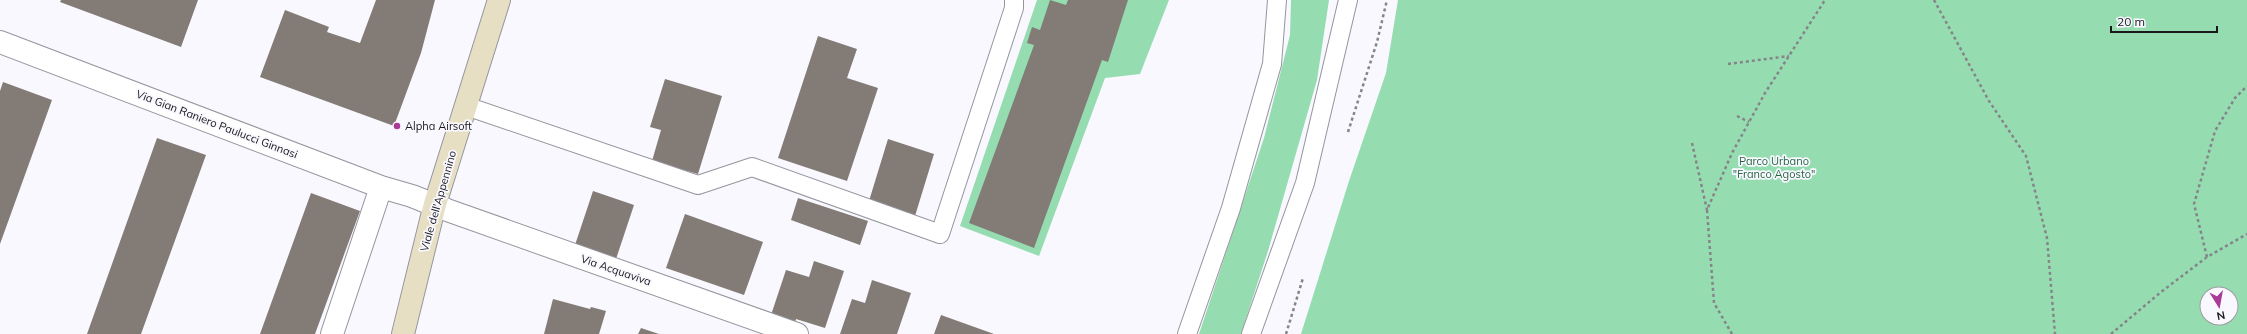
<svg xmlns="http://www.w3.org/2000/svg" width="2247" height="334" viewBox="0 0 2247 334" font-family="Mulish,sans-serif">
<style>
.green{fill:#95ddb1;fill-rule:evenodd}
.building{fill:#837b75}
.lines{fill:none;stroke-linecap:round;stroke-linejoin:round}
.service-casing{stroke:#95959e;stroke-width:20}
.minor-casing{stroke:#95959e;stroke-width:24}
.secondary-casing{stroke:#95959e;stroke-width:24}
.path{stroke:#858589;stroke-width:2.5;stroke-dasharray:3 3;stroke-linecap:butt}
.service{stroke:#fff;stroke-width:18}
.minor{stroke:#fff;stroke-width:22}
.secondary{stroke:#e7dfc4;stroke-width:22}
.poi-dot{fill:#a93a98;stroke:#f8f8fe;stroke-width:1.5}
.labels{text-anchor:middle;dominant-baseline:central;stroke-width:3.5;stroke-linejoin:round;paint-order:stroke}
.street-label{font-size:11px;fill:#19191c;stroke:#f8f8fe}
.poi-label{font-size:11px;fill:#19191c;stroke:#f8f8fe;text-anchor:start}
.park-label{font-size:11px;fill:#266543;stroke:#f8f8fe}
</style>
<rect width="100%" height="100%" fill="#f8f8fe"/>
<path class="green" d="M1037,0h132l-29,74 -35,4 -66,178 -79,-30z
M1291,0h38l-12,80 -49,171 -27,83h-42l65,-196 26,-103z
M1398,0h849v334h-946l48,-153 37,-108zM2207,294h24v24h-24z"/>
<path class="building" d="M61,0h137l-17,47 -121,-45z
M376,0h59l-14,53 -27,73 -134,-49 25,-67 44,17 -2,5 33,11z
M1050,0l16,5 2,-5h60l-20,62 -6,-2 -68,188 -65,-25 65,-178 -7,-2 5,-16 8,3z
M818,36l39,13 -10,29 31,10 -31,93 -69,-23z
M665,79l57,17 -24,78 -46,-13 9,-31 -11,-3z
M3,82l49,18 -52,144v-153z
M157,138l49,17 -65,179h-54z
M888,139l46,15 -19,62 -46,-15z
M593,191l41,14 -19,57 -41,-14z
M311,193l49,18 -45,123h-55z
M798,198l70,23 -8,24 -69,-25z
M685,214l78,28 -19,53 -78,-27z
M814,261l30,10 -19,57 -29,-9 -1,4 -24,-8 15,-45 23,7z
M872,280l39,13 -14,41h-57l12,-35 13,4z
M553,299l37,10 1,-2 15,4 -7,23h-55z
M941,315l53,19h-60z
M641,328l18,6h-21z"/>
<g class="lines">
<defs>
<path id="service" d="M466,106l232,79 54,-18 188,67 74,-226v-8
M1187,334l44,-126 41,-144 5,-64
M1251,334l54,-151 43,-183"/>
<path id="minor" d="M0,42l381,145 31,9 35,14 350,124
M332,334l49,-147"/>
<path id="secondary" d="M403,334l32,-130 64,-204"/>
</defs>
<use href="#service" class="service-casing"/>
<use href="#minor" class="minor-casing"/>
<use href="#secondary" class="secondary-casing"/>
<path class="path" d="M1934,0l55,101 37,55 21,82 8,96
M1728,64l61,-8
M1737,116l12,6
M1348,132l29,-90 10,-42
M1692,143l15,67
M2207,257l-13,-53 21,-73 20,-33 12,-12
M1286,334l17,-56
M1732,334l-18,-31 -7,-93 25,-57 33,-60 60,-93
M2111,334l50,-42 46,-35 40,-23"/>
<use href="#service" class="service"/>
<use href="#minor" class="minor"/>
<use href="#secondary" class="secondary"/>
</g>
<circle class="poi-dot" cx="397" cy="126" r="4"/>
<g class="labels">
<g class="street-label">
<text transform="translate(217 124) rotate(21)">Via Gian Raniero Paulucci Ginnasi</text>
<text transform="translate(438 201) rotate(-74)">Viale dell'Appennino</text>
<text transform="translate(616 270) rotate(19)">Via Acquaviva</text>
</g>
<g class="poi-label">
<text x="405" y="126">Alpha Airsoft</text>
</g>
<g class="park-label">
<text x="1774" y="161">Parco Urbano<tspan x="1774" dy="13">"Franco Agosto"</tspan></text>
</g>
</g>
<g transform="translate(2219 306) rotate(169)"><circle r="19" fill="#f8f8fe" stroke="#9f9fa4"/>
<path d="M0-3L7 15L0 10L-7 15Z" fill="#a93a98"/>
<text y="-6" font-size="11" font-weight="bold" text-anchor="middle" fill="#19191c">N</text>
</g>
<path d="M2111 26v6h106v-6" fill="none" stroke="#19191c" stroke-width="2"/>
<text x="2117" y="26" font-size="12" fill="#19191c" stroke="#f8f8fe" stroke-width="3" paint-order="stroke">20 m</text>
</svg>
